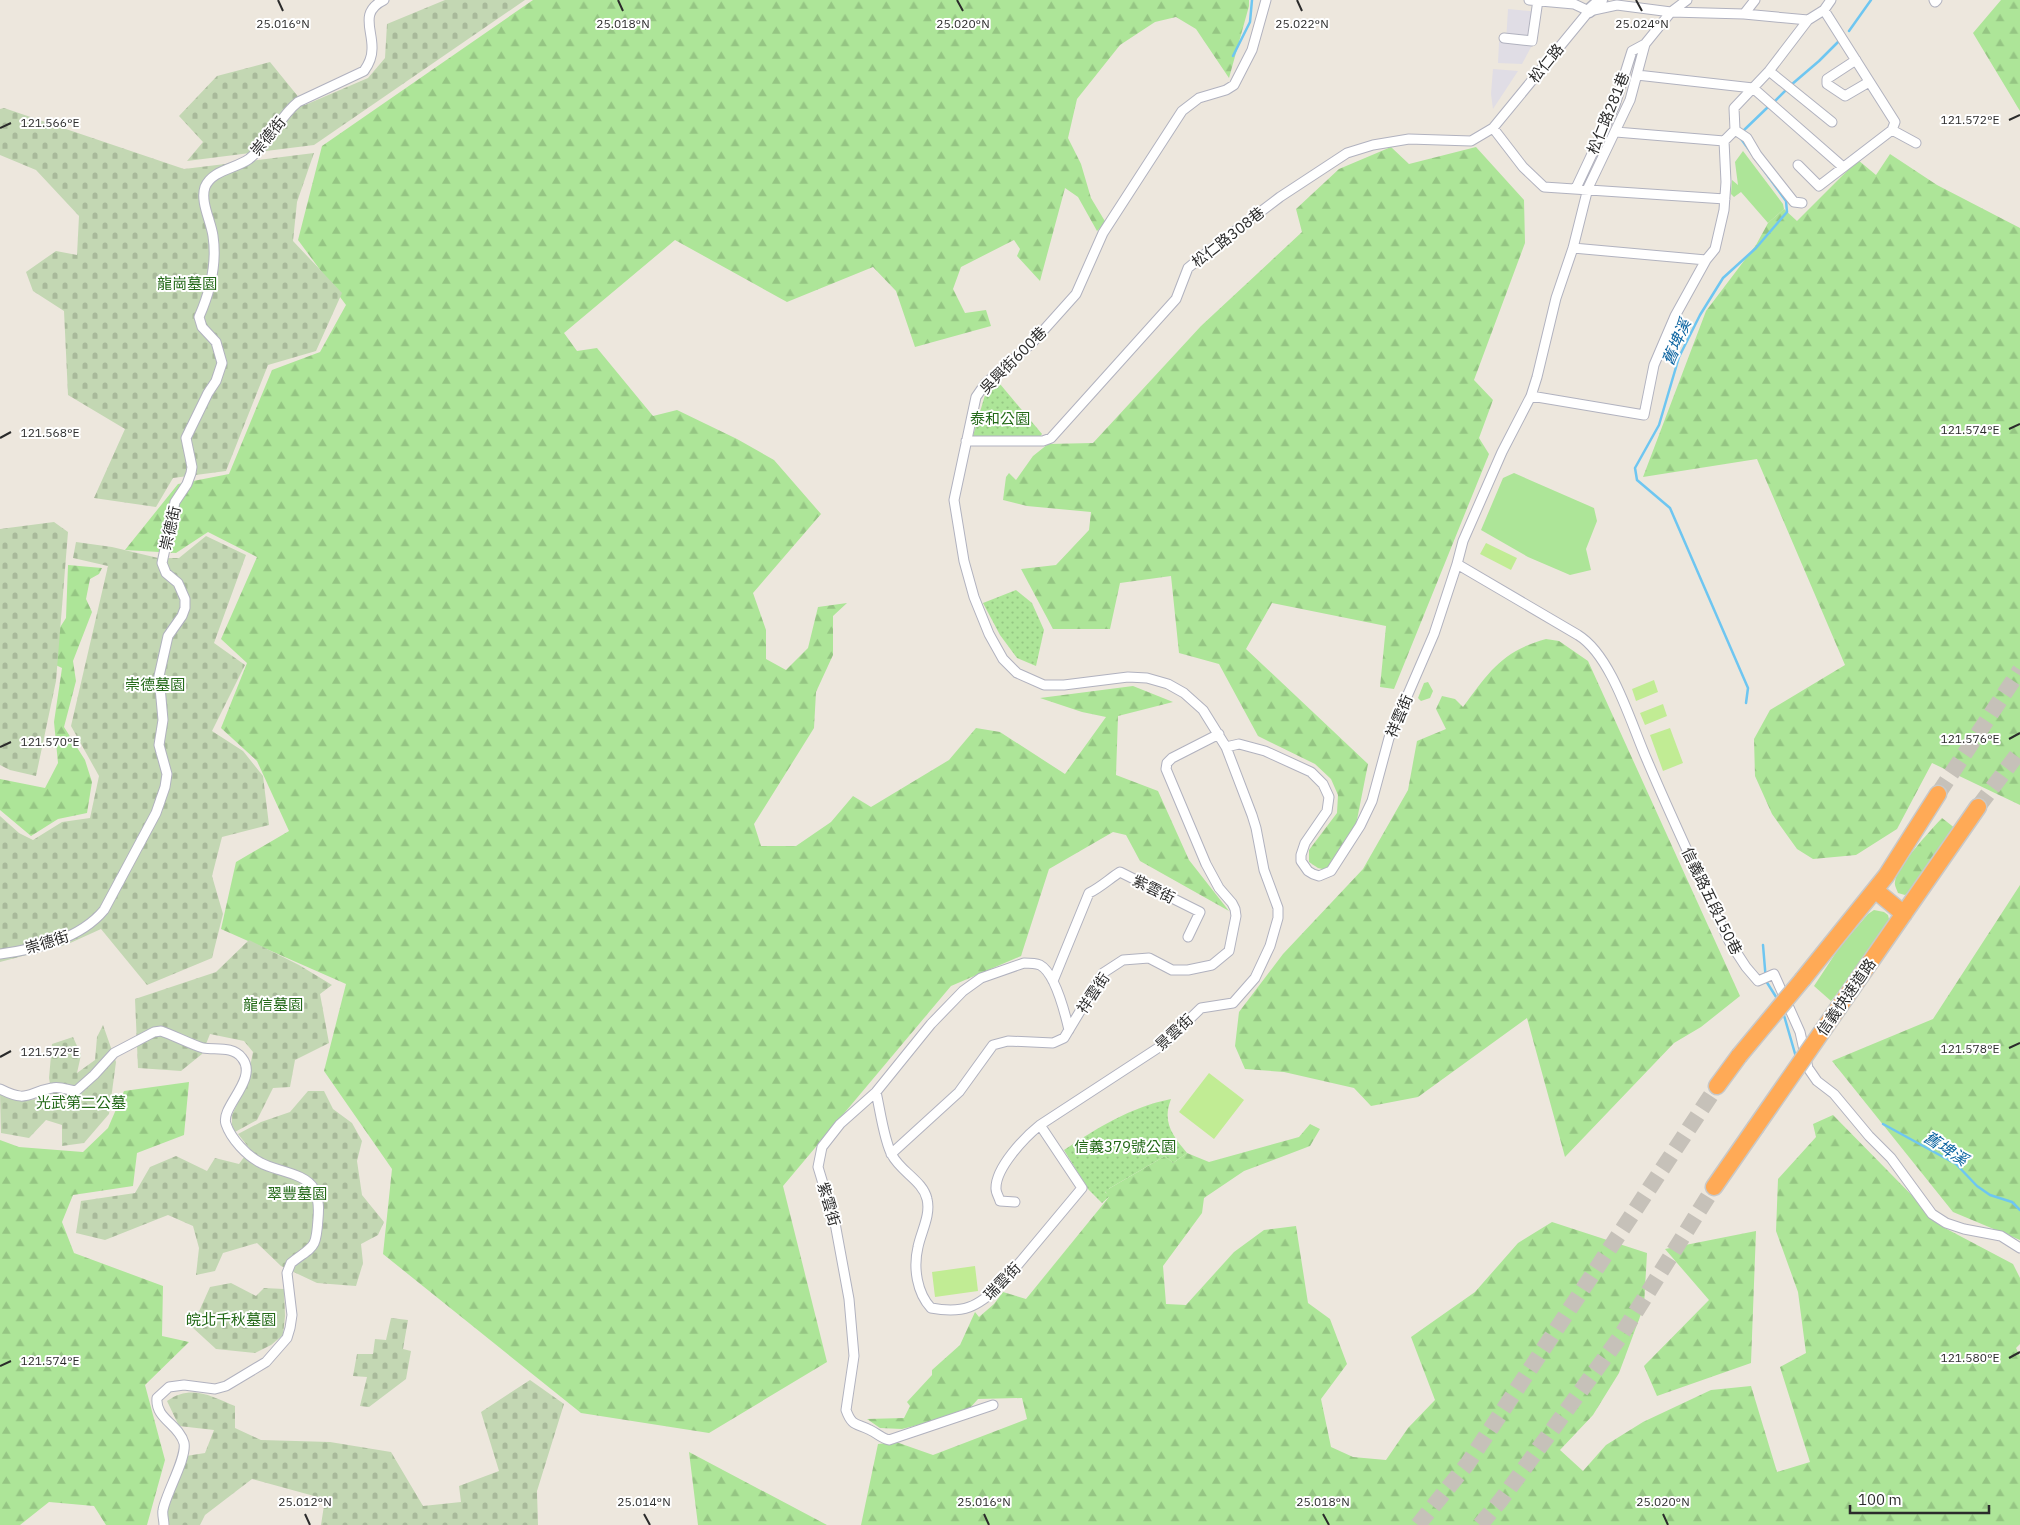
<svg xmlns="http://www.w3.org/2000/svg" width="2020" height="1525" viewBox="0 0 2020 1525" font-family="'IBM Plex Sans','Noto Sans TC',sans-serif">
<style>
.industrial{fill:#e0dde5}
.grass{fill:#ade598}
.forest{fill:url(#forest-firs)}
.cemetery{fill:url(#cemetery-stones)}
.park{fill:url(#park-dots)}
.pitch{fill:#c1ec94}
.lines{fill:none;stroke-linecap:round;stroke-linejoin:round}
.stream{stroke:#6ec6f1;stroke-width:2.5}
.highway-tunnel{stroke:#c6c1b9;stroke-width:16;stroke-dasharray:16 8;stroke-linecap:butt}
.street-casing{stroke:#b1b2bf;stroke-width:11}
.secondary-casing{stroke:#b1b2bf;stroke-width:15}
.highway-casing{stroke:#c8c8c8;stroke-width:19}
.street{stroke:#fff;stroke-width:9}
.secondary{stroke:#fff;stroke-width:12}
.highway{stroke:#ffaa56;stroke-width:16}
.highway-bridge-casing{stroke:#c8c8c8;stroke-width:19;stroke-linecap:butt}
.highway-bridge{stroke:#ffaa56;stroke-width:16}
.ticks{fill:none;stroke:#2b2b2b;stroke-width:2}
.labels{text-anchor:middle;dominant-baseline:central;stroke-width:4;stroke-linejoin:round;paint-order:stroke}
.street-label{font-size:15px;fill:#2b2b2b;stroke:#fff}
.park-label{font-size:15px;fill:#246a19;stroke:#fff}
.water-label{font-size:16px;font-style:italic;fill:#0a63a0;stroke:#fff}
.ticks-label{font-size:12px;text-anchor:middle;fill:#2b2b2b;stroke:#fff;stroke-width:4;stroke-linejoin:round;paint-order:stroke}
</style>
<defs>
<pattern id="forest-firs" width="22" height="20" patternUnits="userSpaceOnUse" patternTransform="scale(1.25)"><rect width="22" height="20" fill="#ade598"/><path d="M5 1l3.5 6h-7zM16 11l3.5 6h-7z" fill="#95c583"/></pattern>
<pattern id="cemetery-stones" width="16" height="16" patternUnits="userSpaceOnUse" patternTransform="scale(1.25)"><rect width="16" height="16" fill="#c3d7b3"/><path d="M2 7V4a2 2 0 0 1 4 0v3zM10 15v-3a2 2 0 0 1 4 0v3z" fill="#a8b99a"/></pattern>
<pattern id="park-dots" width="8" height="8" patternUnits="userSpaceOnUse" patternTransform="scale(1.25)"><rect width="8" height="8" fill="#ade598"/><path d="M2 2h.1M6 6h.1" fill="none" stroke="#95c583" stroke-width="1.8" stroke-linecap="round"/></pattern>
</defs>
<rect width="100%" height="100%" fill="#ede7dd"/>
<path class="industrial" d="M1508,9l32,3 -2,22 -16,30 -24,-1 1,-21h7z
M1493,69l25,2 -25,38 -2,-15z"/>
<path class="grass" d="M1743,151l40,53 1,5 -16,14 -27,-31 -7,5 -3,-3 1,-14 6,5 -3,-23z
M1514,473l80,35 3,13 -11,28 5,21 -21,5 -42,-18 -47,-27 22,-52z
M1428,682l5,9 -3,7 -9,3 -3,-3 6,-15z
M1874,910l10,2 4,3 2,8 -5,9 -54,69 -17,-15 25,-38 29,-34z"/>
<path class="forest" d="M533,0h716v6l-20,72 -33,-49 -20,-12 -21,5 -35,23 -43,54 -9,39 13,26 10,34 15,25 -9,8 -19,-34 -13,-9 -25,93 -23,-25 3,-7 -6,-9 -53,27 -8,22 12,24 21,-3 5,16 -76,21 -19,-56 -23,-24 -86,35 -112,-62 -111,93 13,18 20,-3 56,68 24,-6 60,29 37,21 47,54 -68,79 13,37v29l20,11 22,-22 10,-41 29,-4 -14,13v39l-17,37 -2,36 -60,96 7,22h35l35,-24 22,-26 18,11 78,-47 27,-32 24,4 65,42 41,-57 -24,-5 -42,-14 93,-12 40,16 -55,14 -2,59 42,16 31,69 40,51 -89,-50 -14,-26 -13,-3 -64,37 -28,87 -70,30 -168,200 44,176 -118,71 -128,-20 -198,-159 9,-85 -68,-98 22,-87 -125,-55 15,-67 53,-31 -32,-70 -36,-33 26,-65 -26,-24 36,-82 -49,-25 -32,21 -51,-3 53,-66 51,-10 43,-104 48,-18 26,-47 -48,-65 24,-94z
M2001,0h19v111l-47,-78z
M1391,147l18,17 67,-17 48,53 1,43 -51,137 19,20 -14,38 10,16 -95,235 -14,-2 6,-61 -114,-23 -26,46 122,115 -13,66 -28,40 -9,-2 -9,-6v-12l28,-37 1,-18 -7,-16 -16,-15 -57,-28 -39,-72 -40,-11 -8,-77 -51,7 -10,46h-57l-32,-60 35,-4 33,-35 2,-18 -64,-6 -24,-6 3,-23 3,-4 7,7 17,-24 15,-12 45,-1 108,-117 101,-94 -6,-23 43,-40z
M1890,154l47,31 83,43v577l-88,-42 -35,66 -41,26 -43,4 -16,-10 -25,-35 -17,-38 -1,-37 16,-29 75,-45 -88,-206 -114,18 63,-166 50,-66 12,-22 16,-14 13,12 61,-61 18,15z
M68,565l34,3 -3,6 -9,5 -4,20 6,13 -19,49 3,20 -12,46 21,33 7,22 -5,31 -29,6 -27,17 -31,-26v-31l45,9 13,-25 -4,-41 8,-54 -36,-17 31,-19 9,-14z
M1546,639l13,2 29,20 152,335 -39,31 -27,16 -109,114 -38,-139 -109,79 -47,9 -17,-18 -70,-16 -39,-3 -10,-23 4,-34 44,-58 80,-85 45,-79 9,-49 29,-12 -10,-20 6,-13 13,3 8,8c26,-35 39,-56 83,-68z
M1942,818l14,11 -42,59 -9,7 -7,-2c-1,-3 -4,-8 -3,-11 1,-15 36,-52 47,-64z
M2020,885v355l-67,-28 -121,-151 101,-42z
M189,1082l-5,53 -47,18 -4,33 -60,9 -11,27 12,31 89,33 -1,50 27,6 -44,43 20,75 -18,65h-41l-12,-19 -45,-4 -29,23h-20v-385l19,7 64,5 25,-24 16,-37z
M1833,1115l110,112 70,37 7,14v66l-4,4 4,8v169h-1159l17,-81 18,-2 37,13 94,-36 -5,-21 -44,1 -8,9 -28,11 -40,10 -22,-1 -13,-9 37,-1 6,-12 -3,-4 25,-27v-5l28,-25 15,-33 4,5 15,-13 9,-12 23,7 83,-102 -4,-6 60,-35 8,7 14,-10 22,9 90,-25 11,-13 10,5 -10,17 -66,25 -40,27 -2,15 -39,53 3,38 20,1 48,-53 30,-22 32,-4 12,77 22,16 17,45 -26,35 10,48 22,10 33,3 22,-32 27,-28 -24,-63 64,-45 43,-49 34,-21 95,31 -3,53 -25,67 -26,42 -33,35 23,21 23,-26 37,-23 68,-32 40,-4 26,86 33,-10 -30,-95 26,-14 -8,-61 -22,-61 2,-52 38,-42 -3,-13z
M1756,1231l-5,132 -94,33 -13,-30 65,-66 -44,-51z
M689,1452l138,73h-129z"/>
<path class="cemetery" d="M445,0h80l-211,145 -127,16 16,-19 -24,-26 38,-40 53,-14 35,43 63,-27 17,-20 2,-34z
M4,108l180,61 130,-16 -17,49 -4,39 49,52 -26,58 -48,14 -42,106 -53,7 -17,29 -62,-9 31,-69 -57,-34 -4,-84 -31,-20 -7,-19 30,-21 21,4 2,-39 -43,-46 -36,-15v-46z
M54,522l14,10 -12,149 -20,95 -26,-6 -10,-5v-236z
M206,536l40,19 -32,88 31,22 -33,66 31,20 20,25 6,49 -47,12 -10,39 11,38 -11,44 -65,27 -46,-56 -33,15 -68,18v-146l19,17 14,7 29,-18 28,-4 9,-42 -28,-50 37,-160 -35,-8 3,-16 36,5 46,11h21z
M249,940l50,25 33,20 -12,9 9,49 -34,17 -5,27 -17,1 -16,32 -22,12 -3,-7v-10l15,-33 6,-30 -9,-11 -34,-7 -8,20 -21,17 -43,-3 -3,-69 81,-27z
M103,1025l13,37 -7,52 -25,29 -22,3v-21l-16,-5 -17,18 -28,-5 -1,-40c21,10 30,8 52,2l-3,-17 3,-34 21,-7 8,18 -4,18 18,-13 2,-23z
M308,1091h16l9,18 19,14 10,18 -5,20 5,34 22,27 -6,13 -17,9 2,19 -7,23 -39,-3 -36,-17 -24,-23 -34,10 -8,18 -19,4 3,-27 -6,-22 -25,-11 -63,25 -29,-7 5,-32 54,-8 15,-26 26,-11 31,15 8,-13 24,6 11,-15 -12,-15 23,-12 29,-10z
M231,1283l25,13 8,-8 20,1 1,27 -2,19 -12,10 -16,8 -39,-4 -24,-22 18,-40z
M391,1318l17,2 -5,29 8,2 -5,28 -37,28 -9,-1 7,-29 -14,-1 4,-22h16l2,-15 11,1z
M530,1380l34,24 -27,87 1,34h-217l4,-26 -73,-20 -47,36 -5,10h-35l1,-22 20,-47 19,-3 9,-23 -35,-4 -12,-25c24,-17 44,-5 68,5v22l26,12 69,2 61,10 32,54 38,-4 -2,-16 40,-15 -18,-59z"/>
<path class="park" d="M993,383l7,1 42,50 -3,4 -67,1 13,-44z
M1016,590l16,13 12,27 -8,36 -19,-8 -17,-23 -17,-32z
M1171,1099c-9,23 1,36 16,54l-14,10 -8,-7 -55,32 -5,4 5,4 -8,7 -14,-14 -24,-39c33,-22 67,-43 107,-51z"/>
<path class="pitch" d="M1486,543l31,15 -6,12 -31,-16z
M1654,680l4,12 -22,9 -4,-12z
M1663,704l4,12 -22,9 -5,-12z
M1670,728l13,35 -20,8 -13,-36z
M1209,1073l35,27 -30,39 -35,-27z
M975,1266l3,25 -43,6 -3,-25z"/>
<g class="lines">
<path class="stream" d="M1849,31l22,-31
M1233,56l17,-34 2,-22
M1791,85l28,-24 20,-20
M1773,103l14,-14
M1742,132l27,-26
M1739,136l47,65 1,11 -31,36 -33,30 -23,37 -21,42 -20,68 -24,43 2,12 33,28 78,180 -2,15
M1763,945l3,36 12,19
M1783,1012l13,45
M1883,1124l73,40 21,22 13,9 22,7 8,8"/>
<path class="highway-tunnel" d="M1938,794l82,-124
M1978,807l42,-56
M1418,1525l50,-62 249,-377
M1480,1525l21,-25 119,-163 94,-150"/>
<defs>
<path id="street" d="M1529,0l45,4 15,7 28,-6 54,7 73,2 64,6
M1934,0l1,2 2,-2
M1824,10l71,112 -3,8
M1744,14l11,-14
M1504,38l28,3 6,-41
M1856,60l-29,19v5l18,12 24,-14
M1769,71l63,51
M1637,75l116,13 90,79
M1493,128l30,39 21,20 181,12
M1735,130l12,8 10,17 37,47 8,1
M1892,130l24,13
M1616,132l108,9
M1798,165l21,21 73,-56
M1576,188l39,-83 17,-54 13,-7
M1573,248l133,12
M1531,396l113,19 10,-50 21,-49 31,-56 9,-11 9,-39 2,-28 -2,-41 11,-11 -1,-22 35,-37 39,-51 16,-10 7,-10
M966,441h77l8,-3 125,-139 12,-31 22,-18 70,-53 67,-44 26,-8 36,-6 62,2 22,-13 96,-117
M1457,564l121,71c34,21 53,89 69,125 26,61 54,121 82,181l17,26 12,14 16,-7 26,58 8,36 9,13 17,13 35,42 22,22 41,56 14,9 18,6 37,7 19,12
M1226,747l13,-3 26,7 46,21 12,12 6,13 -2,14 -22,32 -4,12v6l7,10 5,3 6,2 12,-5 29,-45 12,-25 17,-63 45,-104 23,-70 6,-23 39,-89 29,-56 6,-19 19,-79 17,-50 15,-60 42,-88 15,-56 26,-32 16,-12
M0,954c37,-5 80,-15 104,-44l52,-97 9,-26 2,-13 -8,-29 4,-25 -4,-44 9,-40 14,-20 3,-8v-9l-7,-16 -12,-10 -4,-10 13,-61 12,-18 4,-11 1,-6 -6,-29 22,-45 8,-12 6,-18 -6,-21 -14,-15 -3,-10c11,-25 18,-54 14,-81 -2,-15 -13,-34 -8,-49 7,-17 30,-18 44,-28 20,-15 29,-41 49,-57l66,-31c5,-7 8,-13 8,-22 1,-19 -13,-37 12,-49
M1053,981l36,-88c12,-6 20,-14 31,-21l80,40 -12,25
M0,1089c28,14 26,4 52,-1 8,-2 16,2 24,3l18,-16 20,-22 40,-21 7,-1c12,4 31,14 42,17 13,2 30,-2 39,10 17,21 -22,49 -16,66 5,15 21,32 35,39 14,8 45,10 53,26 5,10 5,19 4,30 -2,31 -4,26 -27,44l-4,10 5,42 -2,13 -3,10 -21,24 -40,24 -11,3 -31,-4 -15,2 -12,11c-2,21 22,26 27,45 3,15 -18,50 -21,67 -1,4 1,10 1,15
M876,1092c4,17 8,49 16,63 9,17 31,26 35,44 4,16 -6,33 -9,48 -5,21 -1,46 13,61 33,6 46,-1 70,-23l81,-97 -42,-63
M891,1154l68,-62 34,-47 15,-4 45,2 11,-5 39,-65 20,-13 26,-2 23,12h16l24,-5 17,-14 7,-35 -1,-7 -3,-6 -13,-15 -13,-24 -40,-95 1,-6 5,-5 47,-24
M1015,1202l-15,-1c-1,-4 -4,-8 -4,-12 -1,-21 29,-52 44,-64l124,-81 37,-36 32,-5 22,-25 15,-32 8,-28v-10l-14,-38 -8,-42 -4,-13 -26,-68 -23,-37 -19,-17 -16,-9 -21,-6 -19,-1 -64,8h-20l-27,-12 -14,-14 -14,-25 -15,-37 -10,-36 -10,-61 22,-103 9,-13 48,-42 43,-48 27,-61 79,-122 17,-13 27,-8 8,-5 18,-35 14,-50
M993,1405l-104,35c-8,-2 -12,-7 -19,-10 -13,-7 -18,-3 -24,-20l8,-54 -5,-57 -14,-76 -17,-56 4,-20 18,-23 36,-32 55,-68 32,-33 18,-13 43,-15c6,0 11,0 16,2 15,8 25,48 29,65"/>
<path id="secondary" d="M1589,11l12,-11"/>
<path id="highway" d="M1875,890l29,24
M1803,979l83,-103 52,-82
M1839,1007l139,-200
M1717,1086l22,-30
M1714,1187l41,-59"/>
</defs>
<use href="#street" class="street-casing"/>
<use href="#secondary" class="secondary-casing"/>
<use href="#highway" class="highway-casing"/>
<use href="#street" class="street"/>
<use href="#secondary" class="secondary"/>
<use href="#highway" class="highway"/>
<defs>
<path id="highway-bridge" d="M1739,1056l64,-77
M1755,1128l84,-121"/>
</defs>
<use href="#highway-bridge" class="highway-bridge-casing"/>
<use href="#highway-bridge" class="highway-bridge"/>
</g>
<path class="ticks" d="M278,0l5,11M618,0l5,11M957,0l6,11M1297,0l5,11M1636,0l6,11M2009,120l11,-5M0,128l11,-5M2009,429l11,-5M0,438l11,-6M2009,739l11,-6M0,747l11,-5M2009,1048l11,-5M0,1057l11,-6M2009,1358l11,-6M0,1366l11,-5M305,1514l5,11M644,1514l6,11M984,1514l5,11M1323,1514l6,11M1663,1514l5,11"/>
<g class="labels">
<g class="street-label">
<text transform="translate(1546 63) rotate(-51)">松仁路</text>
<text transform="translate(1608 113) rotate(-68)">松仁路281巷</text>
<text transform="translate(268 136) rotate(-51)">崇德街</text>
<text transform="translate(1228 237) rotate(-38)">松仁路308巷</text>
<text transform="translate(1013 360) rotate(-45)">吳興街600巷</text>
<text transform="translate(170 528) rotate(-77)">崇德街</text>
<text transform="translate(1399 716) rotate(-67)">祥雲街</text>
<text transform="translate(1154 889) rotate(26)">紫雲街</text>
<text transform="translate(1712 901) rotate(64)">信義路五段150巷</text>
<text transform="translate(47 942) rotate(-17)">崇德街</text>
<text transform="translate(1093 993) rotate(-56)">祥雲街</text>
<text transform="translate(1846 997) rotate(-55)">信義快速道路</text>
<text transform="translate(1174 1032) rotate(-43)">景雲街</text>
<text transform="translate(829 1204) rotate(74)">紫雲街</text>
<text transform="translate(1002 1281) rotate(-46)">瑞雲街</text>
</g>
<g class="park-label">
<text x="187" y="283">龍崗墓園</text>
<text x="1000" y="418">泰和公園</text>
<text x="155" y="684">崇德墓園</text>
<text x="273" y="1004">龍信墓園</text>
<text x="81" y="1102">光武第二公墓</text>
<text x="1125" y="1146">信義379號公園</text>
<text x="297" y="1193">翠豐墓園</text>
<text x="231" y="1319">皖北千秋墓園</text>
</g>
<g class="water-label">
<text transform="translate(1676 342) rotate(-67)">舊埤溪</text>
<text transform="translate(1946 1148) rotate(33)">舊埤溪</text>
</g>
</g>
<g class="ticks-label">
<text x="283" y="28">25.016°N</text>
<text x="623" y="28">25.018°N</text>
<text x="963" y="28">25.020°N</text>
<text x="1302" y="28">25.022°N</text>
<text x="1642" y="28">25.024°N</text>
<text x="1970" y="124">121.572°E</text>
<text x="50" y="127">121.566°E</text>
<text x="1970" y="434">121.574°E</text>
<text x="50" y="437">121.568°E</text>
<text x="1970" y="743">121.576°E</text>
<text x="50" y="746">121.570°E</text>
<text x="1970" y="1053">121.578°E</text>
<text x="50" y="1056">121.572°E</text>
<text x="1970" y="1362">121.580°E</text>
<text x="50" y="1365">121.574°E</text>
<text x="305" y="1506">25.012°N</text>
<text x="644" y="1506">25.014°N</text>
<text x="984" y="1506">25.016°N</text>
<text x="1323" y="1506">25.018°N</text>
<text x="1663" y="1506">25.020°N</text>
</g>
<path d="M1850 1505v8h139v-8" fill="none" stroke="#2b2b2b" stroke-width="2.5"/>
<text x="1858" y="1505" font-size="15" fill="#2b2b2b" stroke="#ffffff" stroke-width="4" paint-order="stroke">100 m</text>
</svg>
